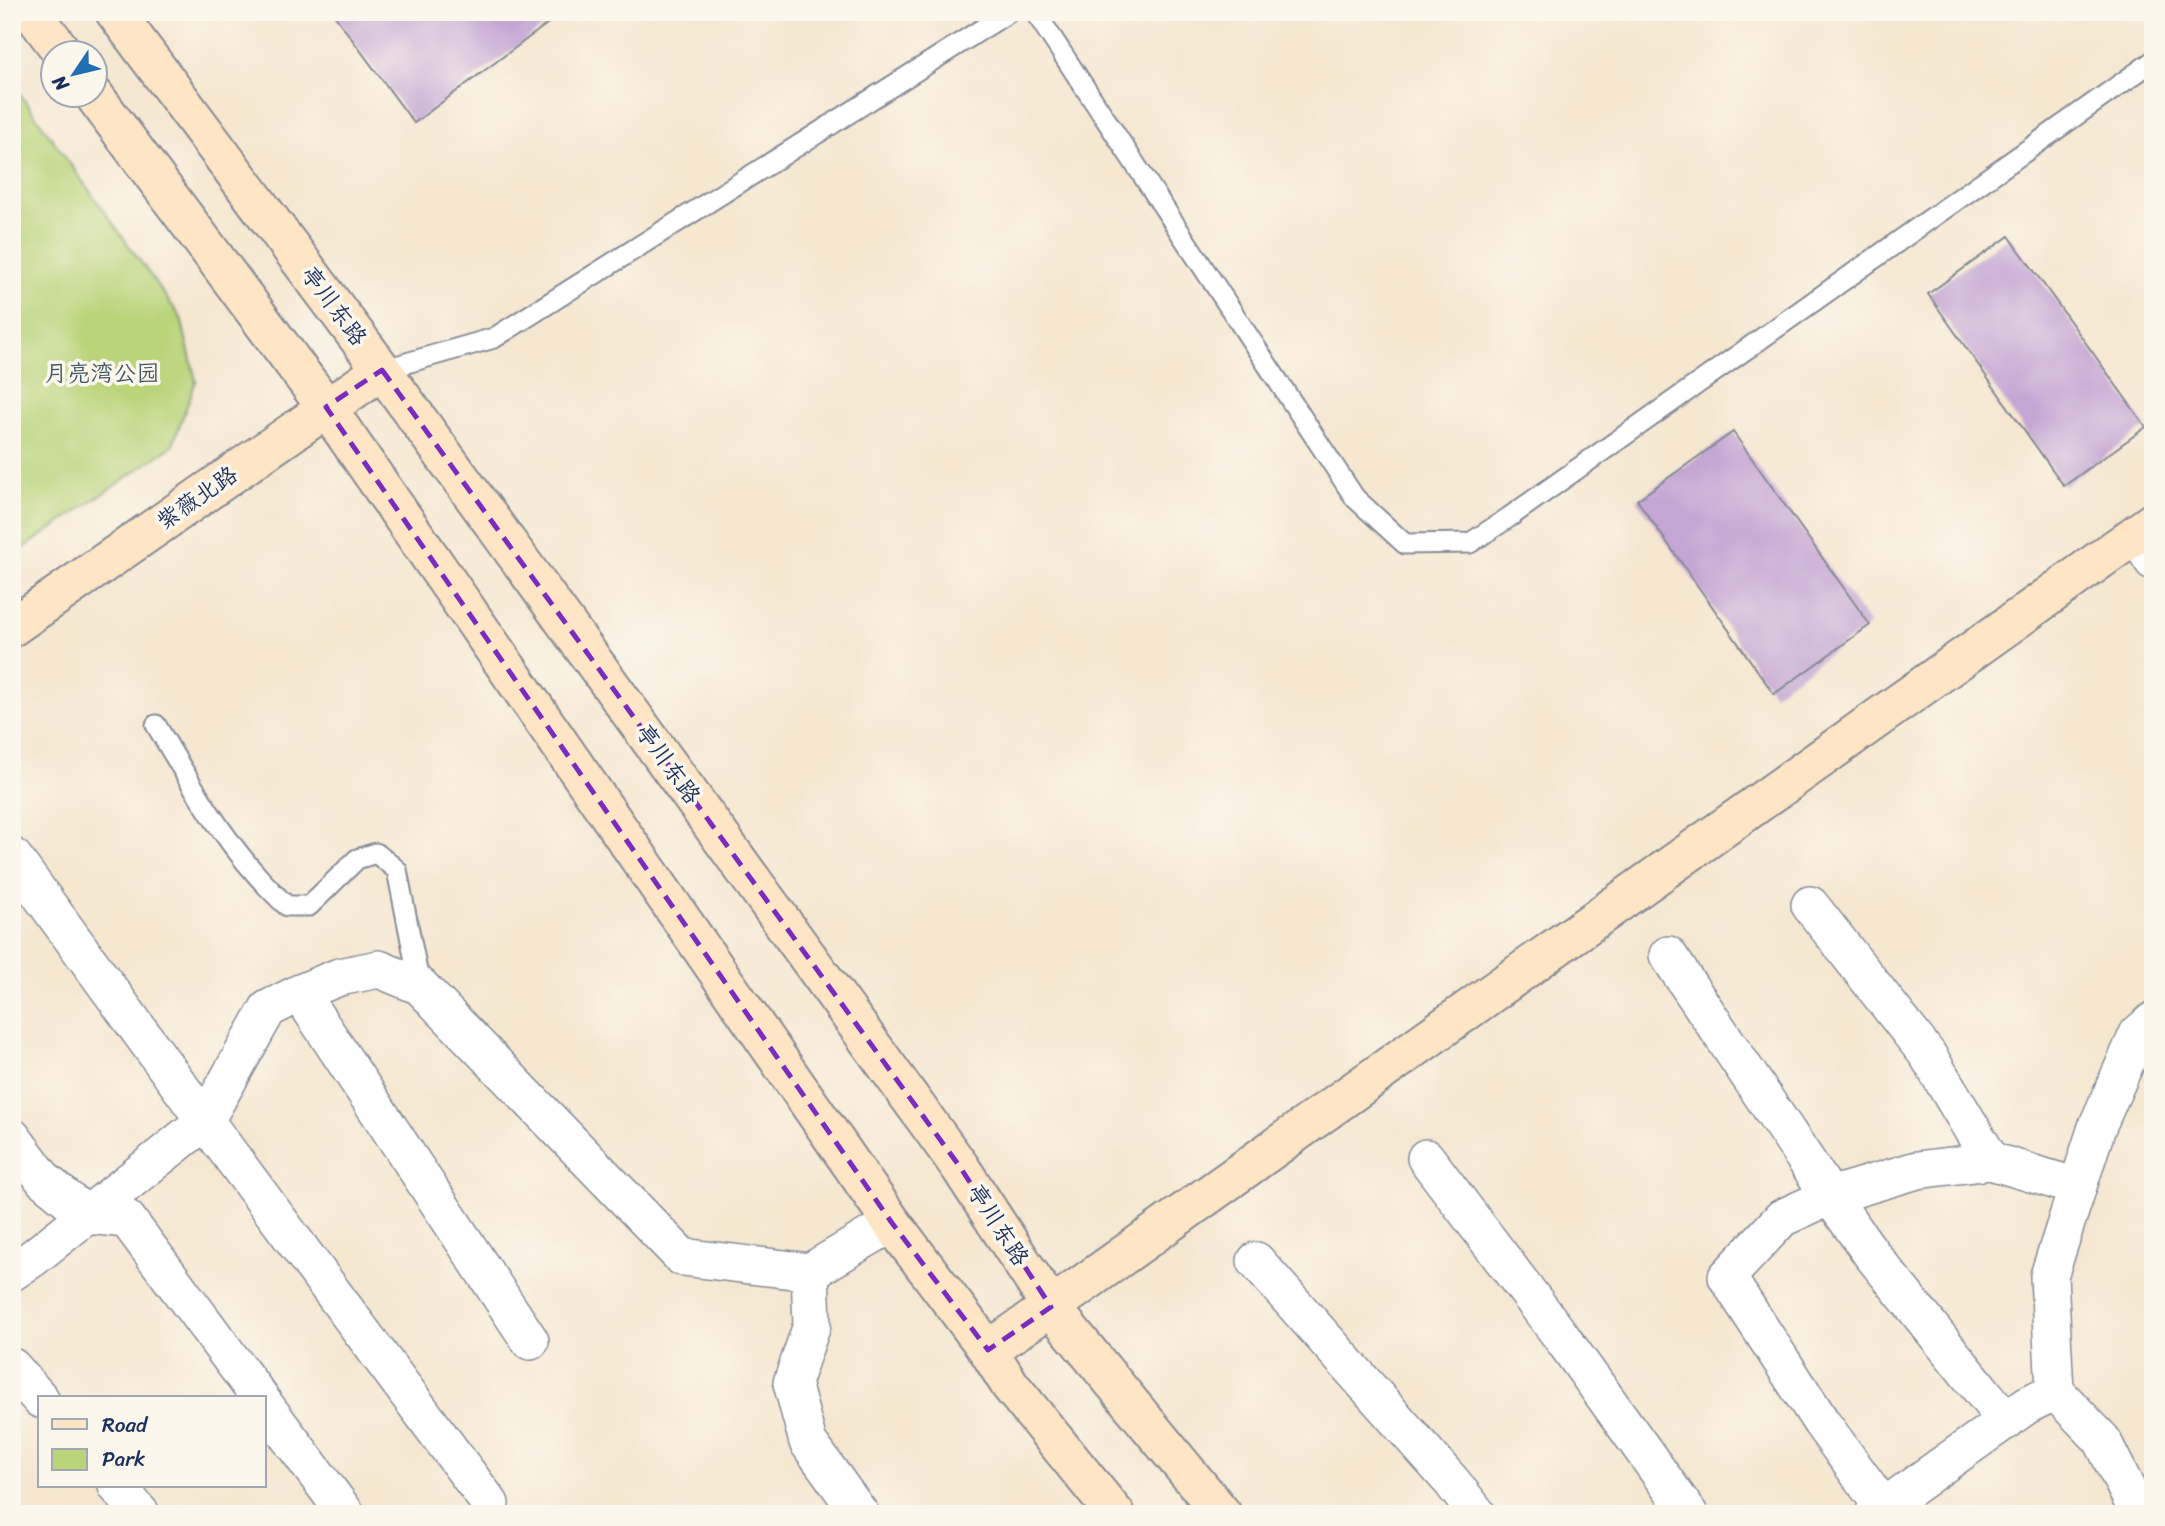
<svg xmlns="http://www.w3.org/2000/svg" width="2165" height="1526" viewBox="0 0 2165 1526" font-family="Sriracha,'LXGW WenKai TC',sans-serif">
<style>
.green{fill:#bad47a;stroke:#6a826c;stroke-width:2}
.building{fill:#c3a6d3}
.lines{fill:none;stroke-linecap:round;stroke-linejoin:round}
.lane-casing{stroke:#888b97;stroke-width:23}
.street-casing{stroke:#888b97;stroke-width:40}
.secondary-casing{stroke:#888b97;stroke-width:42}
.lane{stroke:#fff;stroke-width:19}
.street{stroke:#fff;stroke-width:37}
.secondary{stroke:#fde5c5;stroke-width:38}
.marked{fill:none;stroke:#7b2cbf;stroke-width:5;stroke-dasharray:14 9;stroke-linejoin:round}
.labels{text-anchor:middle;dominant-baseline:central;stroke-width:7;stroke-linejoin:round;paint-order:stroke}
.street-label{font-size:23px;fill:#1b2f5e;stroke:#fbf7ec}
.park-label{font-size:23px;fill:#435865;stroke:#fbf7ec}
</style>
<rect width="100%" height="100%" fill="#fbf7ec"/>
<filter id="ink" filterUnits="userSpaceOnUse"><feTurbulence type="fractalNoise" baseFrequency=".0143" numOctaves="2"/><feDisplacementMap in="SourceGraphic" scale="14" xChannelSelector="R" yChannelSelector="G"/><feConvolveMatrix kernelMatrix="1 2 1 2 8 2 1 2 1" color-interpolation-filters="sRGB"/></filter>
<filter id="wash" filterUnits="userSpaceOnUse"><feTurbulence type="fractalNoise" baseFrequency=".00686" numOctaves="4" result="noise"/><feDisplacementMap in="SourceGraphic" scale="28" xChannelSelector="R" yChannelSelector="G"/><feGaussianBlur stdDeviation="1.57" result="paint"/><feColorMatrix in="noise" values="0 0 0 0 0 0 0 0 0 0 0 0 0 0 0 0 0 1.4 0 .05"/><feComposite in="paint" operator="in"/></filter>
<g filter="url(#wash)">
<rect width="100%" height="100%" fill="#f5e7d0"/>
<path class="green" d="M12,83l169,235 15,63 -24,65 -160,110z"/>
<g id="blocks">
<path class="building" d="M332,12h231l-149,111z
M2009,236l137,191 -82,59 -136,-192z
M1733,432l137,193 -96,69 -137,-194z"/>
</g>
</g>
<g filter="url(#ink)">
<use href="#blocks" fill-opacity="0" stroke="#888b97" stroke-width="2"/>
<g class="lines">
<defs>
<path id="lane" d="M1035,12l320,486 50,46 65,-1 38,-25 645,-457
M382,370l112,-32 515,-326
M156,725c38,64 75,130 131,181h22l48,-47 19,-6 21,17 23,116"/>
<path id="street" d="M2136,535l17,26
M13,857l192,264 285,383
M1810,905l117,149 64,107
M1668,955l162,241 43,60 133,165
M300,993l230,348
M12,1137l32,43 43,35 40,4 133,179
M1426,1158l134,177 129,179
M1256,1261l196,221 25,32
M12,1272l21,-14 172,-137 63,-112 32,-16 39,-16 40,-8 41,17 262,271 128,15 82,-49
M810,1272l2,53 -20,58 16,59 52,72
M12,1367l28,32
M264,1404l82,110
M117,1486l24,28
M1883,1507l-62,-85 -94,-145 55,-59 48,-22 87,-26 74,-9 86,26
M1874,1514l153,-109 28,-14
M2139,1514l-37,-74 -47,-49 -6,-115 48,-149 41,-93 15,-13"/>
<path id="secondary" d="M32,12l30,40
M115,12l267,358 578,797 91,140 171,207
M93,94l233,313 566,816 96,127 22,35 105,129
M12,627l370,-257
M988,1350l63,-43 1102,-785"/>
</defs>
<use href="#lane" class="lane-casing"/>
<use href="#street" class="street-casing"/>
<use href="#secondary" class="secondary-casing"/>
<use href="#lane" class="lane"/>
<use href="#street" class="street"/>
<use href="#secondary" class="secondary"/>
</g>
</g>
<path class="marked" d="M382,370l578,797 91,140 -63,43 -96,-127 -566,-816z"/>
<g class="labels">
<g class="street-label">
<text transform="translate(334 306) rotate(53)">亭川东路</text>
<text transform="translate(197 498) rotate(-35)">紫薇北路</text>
<text transform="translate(668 764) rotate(54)">亭川东路</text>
<text transform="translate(998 1225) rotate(57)">亭川东路</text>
</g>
<g class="park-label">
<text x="102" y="373">月亮湾公园</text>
</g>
</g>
<rect width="2165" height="1526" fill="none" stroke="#fbf7ec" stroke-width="42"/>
<rect x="38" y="1396" width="228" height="91" fill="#fbf7ec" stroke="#a1a7b3" stroke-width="2"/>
<rect x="52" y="1419" width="35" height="10" fill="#fde5c5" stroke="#a1a7b3" stroke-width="2"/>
<text x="102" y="1432" font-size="21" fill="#1b2f5e">Road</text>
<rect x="52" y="1449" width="35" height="21" fill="#bad47a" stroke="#a1a7b3" stroke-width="2"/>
<text x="102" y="1466" font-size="21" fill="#1b2f5e">Park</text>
<g transform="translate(74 74) rotate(235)"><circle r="33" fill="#fbf7ec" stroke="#a1a7b3" stroke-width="2"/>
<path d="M0-5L12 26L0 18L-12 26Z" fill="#1f6fb2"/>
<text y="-10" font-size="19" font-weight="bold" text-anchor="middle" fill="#1b2f5e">N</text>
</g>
</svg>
